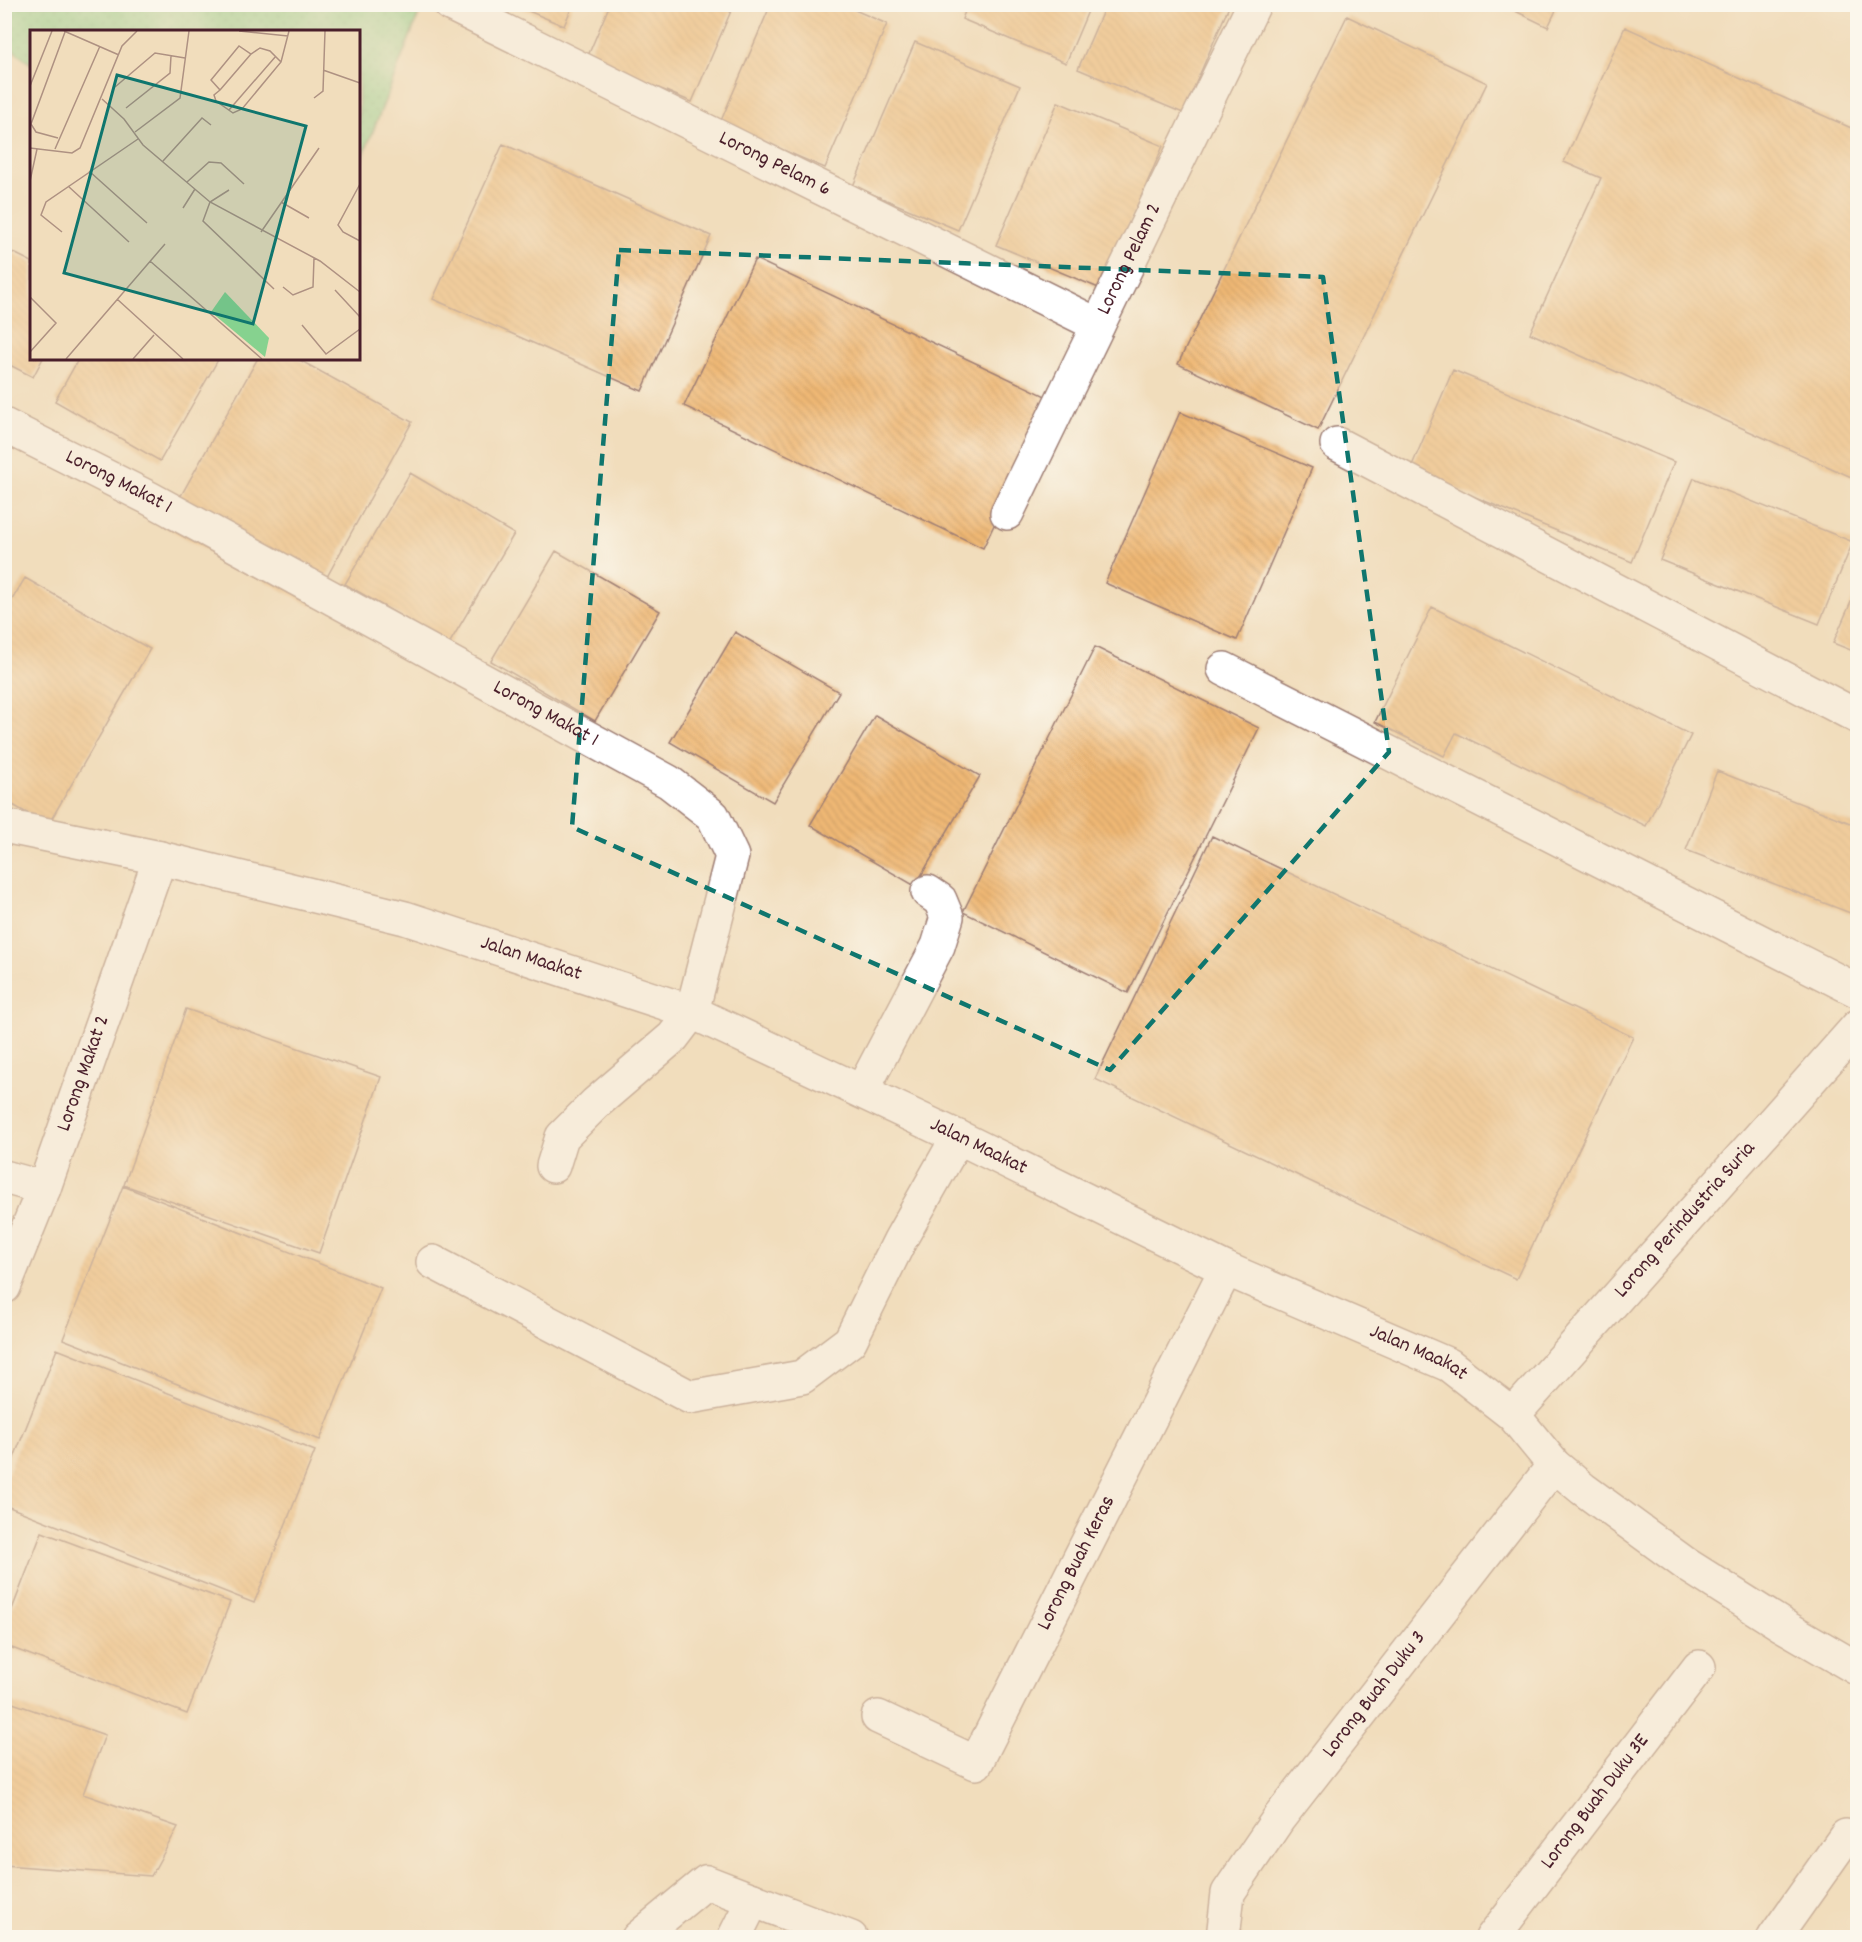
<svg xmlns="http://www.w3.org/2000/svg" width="1862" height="1942" viewBox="0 0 1862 1942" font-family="Dekko,sans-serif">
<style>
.park{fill:url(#park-dots);stroke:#68785d;stroke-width:1.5}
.building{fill:url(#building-back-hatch)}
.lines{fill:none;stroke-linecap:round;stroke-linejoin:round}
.minor-casing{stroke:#9e7e74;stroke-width:36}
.minor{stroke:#fff;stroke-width:33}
.marked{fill:none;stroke:#0f766e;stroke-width:4.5;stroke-dasharray:12 8;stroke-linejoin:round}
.labels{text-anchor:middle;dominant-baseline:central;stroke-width:4.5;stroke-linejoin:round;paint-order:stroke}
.street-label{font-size:21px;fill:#4a1f2b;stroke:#fbf7ec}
.inset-road{fill:none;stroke:#ae9182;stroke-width:1.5}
.view{fill:#0f766e;fill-opacity:0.15;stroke:#0f766e;stroke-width:3}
.inset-edge{fill:none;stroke:#4a1f2b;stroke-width:3}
</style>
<defs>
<pattern id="park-dots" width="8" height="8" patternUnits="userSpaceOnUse" patternTransform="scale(1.5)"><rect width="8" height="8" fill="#86d28f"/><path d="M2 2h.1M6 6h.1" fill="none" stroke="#75b47c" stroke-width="1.8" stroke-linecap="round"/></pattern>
<pattern id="building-back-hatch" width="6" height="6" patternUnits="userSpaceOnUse" patternTransform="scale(1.5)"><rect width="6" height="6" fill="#efb875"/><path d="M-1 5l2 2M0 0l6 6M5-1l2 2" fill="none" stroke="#ce9e65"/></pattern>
</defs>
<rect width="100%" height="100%" fill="#fbf7ec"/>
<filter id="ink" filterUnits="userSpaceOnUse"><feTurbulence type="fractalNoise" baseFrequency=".0167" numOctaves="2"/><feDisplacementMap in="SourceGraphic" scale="12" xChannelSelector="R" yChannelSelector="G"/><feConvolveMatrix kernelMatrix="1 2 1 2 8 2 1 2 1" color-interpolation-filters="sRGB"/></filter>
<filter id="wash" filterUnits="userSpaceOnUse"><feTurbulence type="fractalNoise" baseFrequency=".008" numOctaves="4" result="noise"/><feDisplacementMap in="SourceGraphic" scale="24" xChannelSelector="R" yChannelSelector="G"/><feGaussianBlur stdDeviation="1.35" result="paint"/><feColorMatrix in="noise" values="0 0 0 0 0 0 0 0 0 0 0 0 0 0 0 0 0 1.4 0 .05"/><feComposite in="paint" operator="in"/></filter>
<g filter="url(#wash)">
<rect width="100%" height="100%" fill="#f1ddbc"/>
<path class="park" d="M418,4l4,2 -63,161 -1,-135h-326l-1,32 -26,-20v-39z"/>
<g id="blocks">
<path class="building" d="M512,4h61l-9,22z
M610,4h124l-42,98 -105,-44z
M771,4h70l46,20 -62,144 -105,-45z
M968,4h123l-25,59 -104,-44z
M1106,4h124l-47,109 -105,-44z
M1501,4h58l-11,23z
M1347,16l140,67 -169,347 -140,-66z
M1625,27l233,104v349l-328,-147 71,-155 -37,-16z
M915,42l105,44 -62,144 -105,-44z
M1058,102l105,44 -62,143 -105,-44z
M503,144l208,92 -69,155 -209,-92z
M4,248l28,14v96h11l-10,19 -29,-15z
M755,259l299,141 -71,148 -299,-142z
M79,358h140l-59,103 -105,-60z
M258,358h38l116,64 -101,184 -147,-80z
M1453,370l221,92 -42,100 -222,-92z
M1180,412l132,56 -75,172 -132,-57z
M410,473l104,61 -65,110 -104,-60z
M1694,478l159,64 -34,82 -159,-64z
M556,551l104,60 -65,110 -104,-60z
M25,578l125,71 -102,176 -44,-25v-187z
M1858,586v67l-25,-10z
M1432,607l259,128 -45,91 -190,-93 -12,23 -69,-34z
M735,632l104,60 -66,110 -103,-60z
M1095,647l164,81 -131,265 -165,-81z
M875,715l105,61 -65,110 -105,-61z
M1717,771l141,55v90l-172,-66z
M1212,836l421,201 -117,242 -421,-200z
M186,1009l195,68 -62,176 -195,-68z
M123,1186l258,102 -61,152 -257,-101z
M57,1349l258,102 -61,152 -250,-98v-22z
M42,1532l188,70 -43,112 -183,-69v-15z
M4,1700l101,35 -22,59 95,33 -27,49 -147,-11z"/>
</g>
</g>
<g filter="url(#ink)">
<use href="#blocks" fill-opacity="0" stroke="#9e7e74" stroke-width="1.5"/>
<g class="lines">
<defs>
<g id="minor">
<path id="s1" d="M450,4l648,321"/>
<path id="s2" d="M4,425l145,73 520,284 44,34 19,40 -40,156 -19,25 -77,66 -34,34 -9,29"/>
<path d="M1337,444l521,273"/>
<path id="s3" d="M1007,513l247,-509"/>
<path d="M1224,669l634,322"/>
<path id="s4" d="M4,826l156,32 245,60 287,94 266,125 268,132 223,96 64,50 41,50 29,24 104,76 95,60 76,44"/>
<path d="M862,1091l76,-145 9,-29 -7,-17 -12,-8"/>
<path d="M4,1177l40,11"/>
<path d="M433,1262l257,135 112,-20 48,-36 50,-101 58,-103"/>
<path id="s5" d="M4,1287l40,-99 116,-330"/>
<path id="s6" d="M1513,1415l345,-389"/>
<path id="s7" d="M878,1717l98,46 250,-494"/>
<path d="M638,1938l68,-56 145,56"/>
<path d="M734,1938l19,-38"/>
<path id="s8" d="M1223,1938l5,-45 51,-75 275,-353"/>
<path id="s9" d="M1492,1938l207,-271"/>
<path d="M1774,1938l72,-102"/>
</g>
</defs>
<use href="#minor" class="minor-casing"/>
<use href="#minor" class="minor"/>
</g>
</g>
<path d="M0 0H1862V1942H0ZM619,250l704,27 66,475 -279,318 -538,-243z" fill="#f1ddbc" fill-opacity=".55" fill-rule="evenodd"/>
<path class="marked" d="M619,250l704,27 66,475 -279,318 -538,-243z"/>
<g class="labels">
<g class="street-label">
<text stroke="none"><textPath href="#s1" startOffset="362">Lorong Pelam 6</textPath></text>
<text stroke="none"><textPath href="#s3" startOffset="282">Lorong Pelam 2</textPath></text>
<text stroke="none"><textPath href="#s2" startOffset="128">Lorong Makat 1</textPath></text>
<text stroke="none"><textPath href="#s2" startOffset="614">Lorong Makat 1</textPath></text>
<text stroke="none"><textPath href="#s4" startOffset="544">Jalan Maakat</textPath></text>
<text stroke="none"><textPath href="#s5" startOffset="228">Lorong Makat 2</textPath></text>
<text stroke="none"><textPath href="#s4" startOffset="1030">Jalan Maakat</textPath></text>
<text stroke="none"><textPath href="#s6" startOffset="260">Lorong Perindustria Suria</textPath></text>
<text stroke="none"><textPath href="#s4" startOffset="1516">Jalan Maakat</textPath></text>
<text stroke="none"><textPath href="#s7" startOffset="332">Lorong Buah Keras</textPath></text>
<text stroke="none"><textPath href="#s8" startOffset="292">Lorong Buah Duku 3</textPath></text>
<text stroke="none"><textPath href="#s9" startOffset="171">Lorong Buah Duku 3E</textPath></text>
</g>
</g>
<g transform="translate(30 30)">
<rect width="330" height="330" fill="#f1ddbc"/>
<path d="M195,262l44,46 -4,19 -54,-45z" fill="#86d28f"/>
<path class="inset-road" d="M34,1l55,24M209,1l49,5M251,32l-11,-11 -10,-3 -9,6 -12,-8 -28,34 9,10 -6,5 2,6 17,12 9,-4 39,-47 8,-31M293,40l37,13M0,56l22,-55M85,57l40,-34 30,5M190,60l31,-36M284,68l9,-7 2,-60M72,69l22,20 19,26 67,57 110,59 40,31M96,78l44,-35 1,-17M199,80l47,-54M105,102l45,-34 9,-67M28,108l-22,-6 -5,-8 34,-92M0,118l42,5 8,-5 42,-102 15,-15M25,119l45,-103M133,131l39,-43 9,7M59,141l58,52M0,151l7,-32M157,152l22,-20 12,1 23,21M330,154l-22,41 5,7 17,9M38,156l61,56M199,160l-19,12 -7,19 71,68M251,172l28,16M153,178l12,-19M32,202l-21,-17 5,-13 92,-63M231,202l58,-84M120,231l112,98M253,257l10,8 20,-8 1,-29M305,260l25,27M0,267l26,26 -26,29M87,269l66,60M272,295l24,29 34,-25M36,329l99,-115M103,329l21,-24"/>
<path class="view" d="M87,45l189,51 -53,198 -189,-51z"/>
<rect width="330" height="330" class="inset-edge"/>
</g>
<rect width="1862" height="1942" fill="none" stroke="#fbf7ec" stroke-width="24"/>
</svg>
